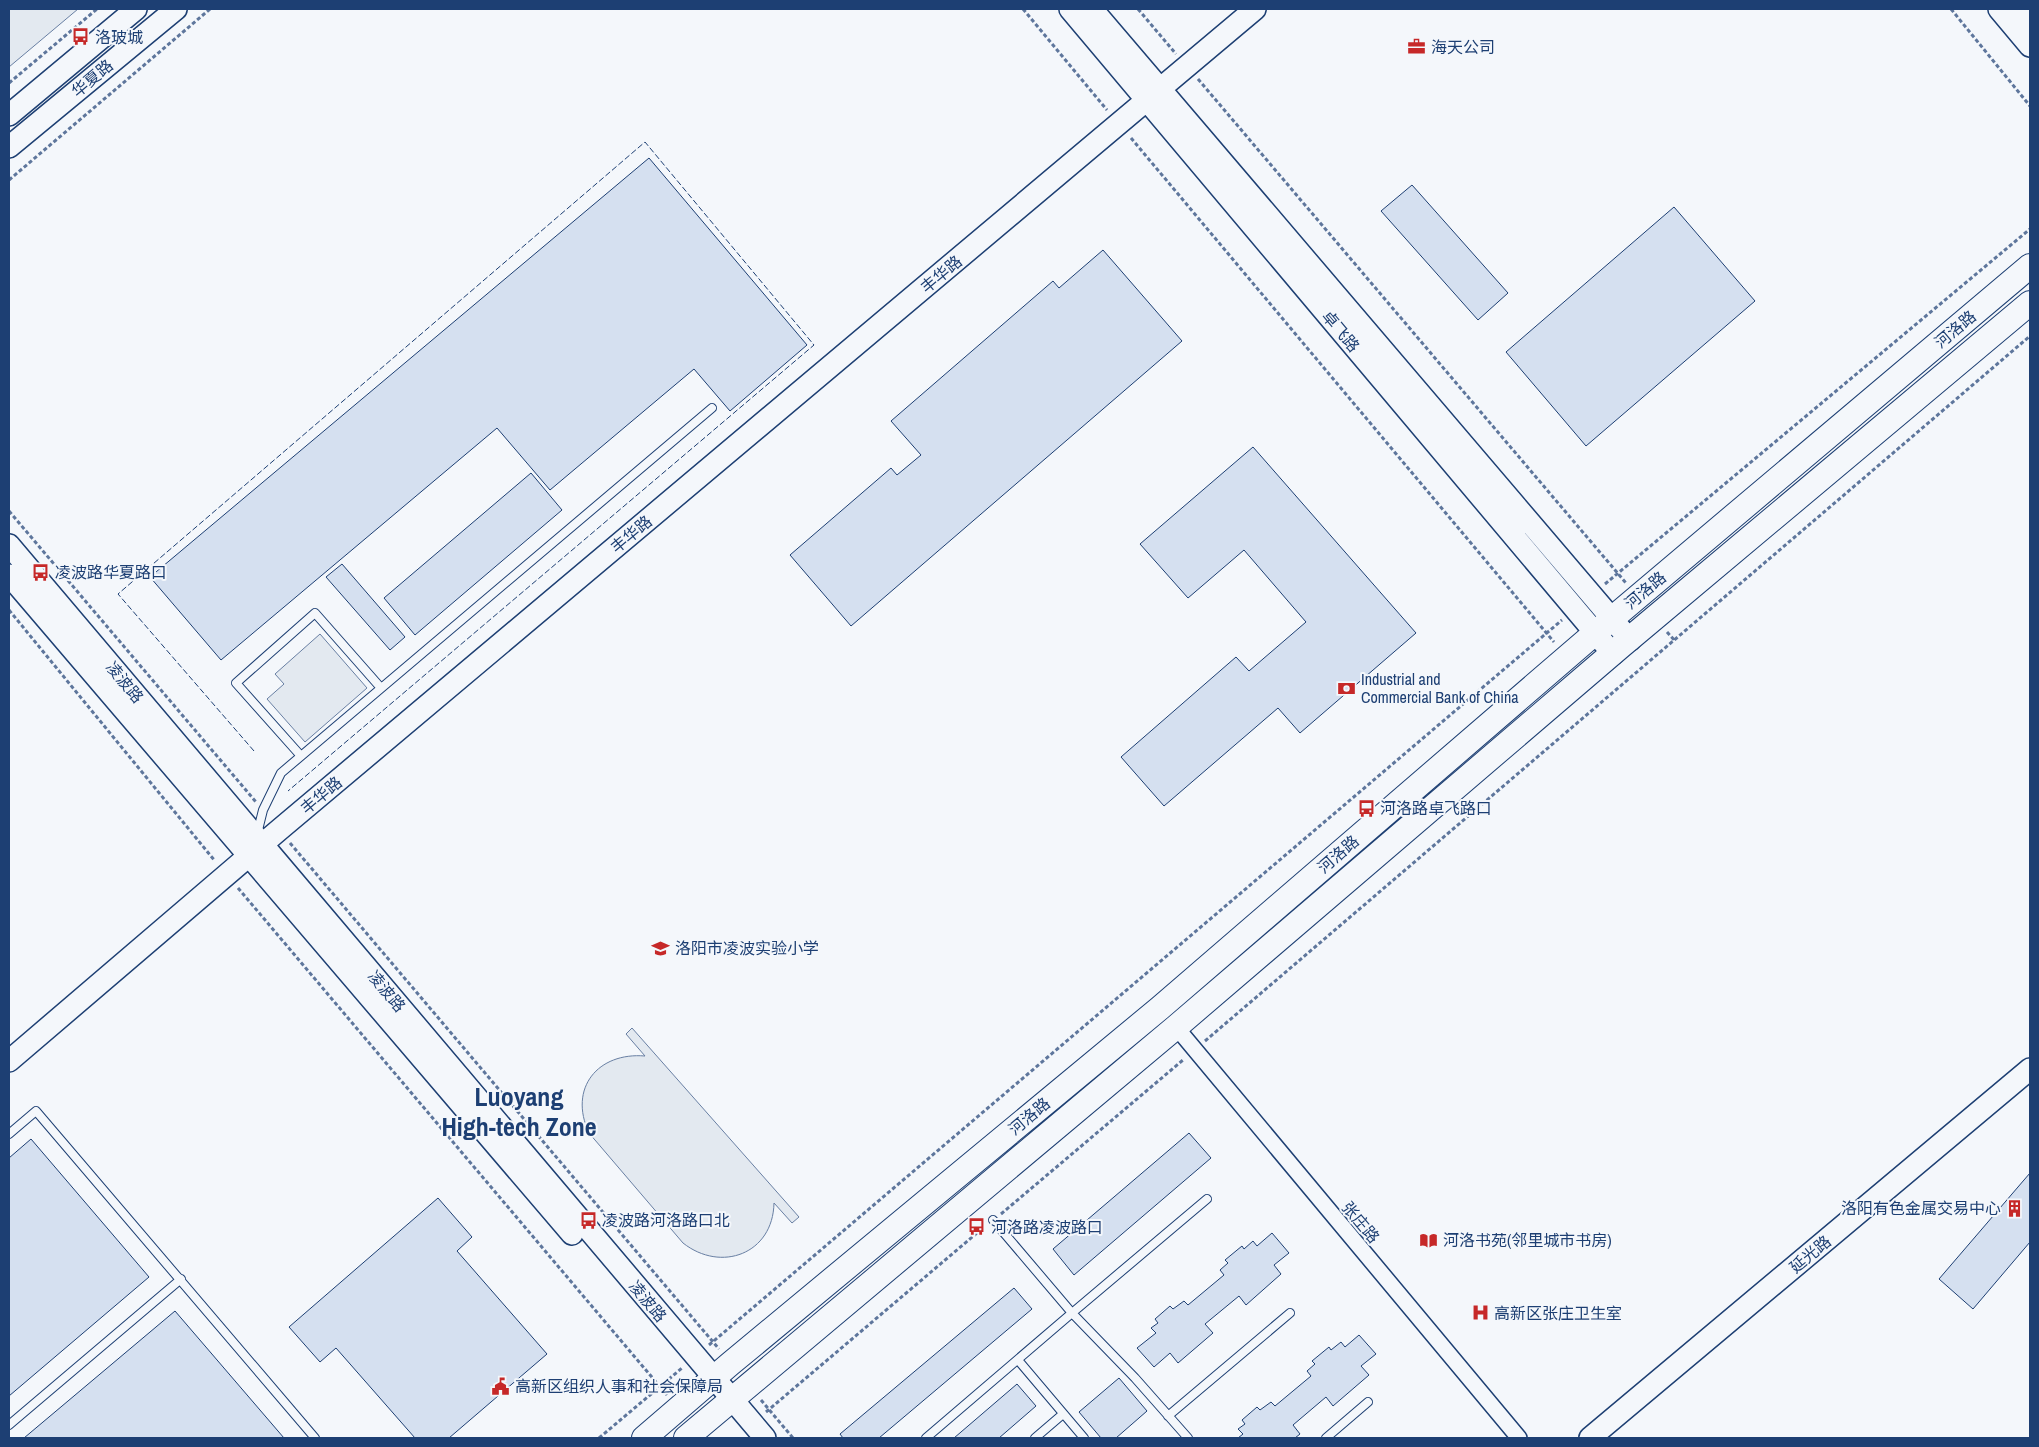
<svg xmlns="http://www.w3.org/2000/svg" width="2039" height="1447" viewBox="0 0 2039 1447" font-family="'Archivo Narrow','Noto Sans SC',sans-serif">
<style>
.green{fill:#e3e9f0;stroke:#687fa3}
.building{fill:#d5e0f0;stroke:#1d3f73}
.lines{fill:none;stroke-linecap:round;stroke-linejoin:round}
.lane-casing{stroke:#1d3f73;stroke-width:10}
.street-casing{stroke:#1d3f73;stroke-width:18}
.secondary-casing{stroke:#1d3f73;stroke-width:24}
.primary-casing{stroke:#1d3f73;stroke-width:26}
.path{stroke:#5e769c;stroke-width:3;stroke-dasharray:4 2.5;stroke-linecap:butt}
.lane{stroke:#f4f7fb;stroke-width:8}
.street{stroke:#f4f7fb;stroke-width:15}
.secondary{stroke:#f4f7fb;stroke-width:21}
.primary{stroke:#f4f7fb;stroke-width:24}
.fence{stroke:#1d3f73;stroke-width:1;stroke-dasharray:6 2.5;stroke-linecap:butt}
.labels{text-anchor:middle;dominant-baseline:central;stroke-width:4;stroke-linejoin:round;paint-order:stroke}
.poi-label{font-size:16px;fill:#1d3f73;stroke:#f4f7fb;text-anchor:start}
.street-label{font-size:16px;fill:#1d3f73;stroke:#f4f7fb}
.town-label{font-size:26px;font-weight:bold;fill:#1d3f73;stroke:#f4f7fb}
</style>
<rect width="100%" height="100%" fill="#f4f7fb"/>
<path class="green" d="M9,9h69l-69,58z
M320,634l47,54 -62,54 -38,-43 17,-15 -9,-10z
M632,1028l167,189 -7,6 -18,-20c-1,51 -53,70 -91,40l-94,-110c-21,-45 9,-81 56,-77l-19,-22z"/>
<path class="building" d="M649,158l158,187 -77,66 -36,-42 -144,121 -53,-62 -276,232 -71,-83z
M1412,185l96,108 -30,27 -97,-109z
M1674,207l81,94 -169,145 -80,-94z
M1103,250l79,91 -331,285 -61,-71 101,-87 6,7 24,-20 -30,-34 162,-140 6,7z
M1253,447l163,186 -116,100 -22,-25 -114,98 -43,-49 115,-100 13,14 57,-49 -62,-72 -56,48 -48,-54z
M531,473l31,37 -147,125 -31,-37z
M342,564l63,73 -15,13 -64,-73z
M1189,1133l22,25 -137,117 -21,-26z
M31,1139l118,138 -140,119v-238z
M2030,1173v69l-57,67 -34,-30z
M438,1198l34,39 -15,14 90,103 -98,84h-34l-79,-90 -16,14 -31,-35z
M1272,1233l17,20 -15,12 7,9 -35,31 -7,-9 -34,28 8,9 -35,30 -8,-10 -16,14 -17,-19 19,-15 -5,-5 7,-5 -3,-4 15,-13 3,3 11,-8 4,4 36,-30 -4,-5 8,-7 -3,-3 17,-14 2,3 9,-8 4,5z
M1014,1288l18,21 -153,129h-36l-3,-4z
M175,1311l109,127h-260z
M1359,1335l17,19 -15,12 8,9 -36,31 -7,-9 -33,28 7,9 -5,4h-57l5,-4 -5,-5 7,-5 -3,-4 15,-13 3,3 11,-8 4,4 36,-30 -4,-5 8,-7 -3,-3 17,-14 2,3 10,-8 4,5z
M1119,1378l28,33 -31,27h-15l-22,-26z
M1017,1384l19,22 -37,32h-45z"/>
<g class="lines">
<defs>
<path id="lane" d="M301,756l-65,-73 79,-70 66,75
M257,834l6,-24 18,-37 431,-365
M9,1134l27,-23 279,327
M1018,1360l66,78
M1168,1416l122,-103
M9,1425l172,-146
M926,1438l146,-125 -79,-93
M1035,1438l28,-24
M1188,1438l-53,-60 -63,-65 135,-114
M1326,1438l42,-36"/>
<path id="street" d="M1176,1027l343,411"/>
<path id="secondary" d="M1070,9l543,645
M1092,9l538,631
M1999,9l31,37
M2021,9l9,11
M9,115l127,-106
M9,147l167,-138
M9,545l756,893
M9,575l563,659
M9,1061l270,-231 976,-821
M1590,1438l440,-369"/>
<path id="primary" d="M644,1438l86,-74 430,-356 435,-375 435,-367
M686,1438l490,-411 445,-381 409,-343"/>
</defs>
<use href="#lane" class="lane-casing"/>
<use href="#street" class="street-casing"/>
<use href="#secondary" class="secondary-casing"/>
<use href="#primary" class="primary-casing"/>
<path class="path" d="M1023,9l84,101
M1138,9l38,45
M1951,9l79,97
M1198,79l428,504
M9,83l88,-74
M1131,138l423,504
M9,180l201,-171
M9,511l247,291
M1605,584l425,-355
M9,610l206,251
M1667,632l8,9
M290,843l429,506
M238,888l429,507
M1205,1041l825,-705
M1001,1214l182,-154
M709,1345l853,-725
M761,1400l32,38
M766,1412l218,-185
M599,1438l83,-70"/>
<use href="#lane" class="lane"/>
<use href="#street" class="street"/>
<use href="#secondary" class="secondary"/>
<use href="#primary" class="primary"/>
<path class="fence" d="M254,751l-136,-157 527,-452 169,203 -526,446"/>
</g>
<defs>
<symbol id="bus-bare" viewBox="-9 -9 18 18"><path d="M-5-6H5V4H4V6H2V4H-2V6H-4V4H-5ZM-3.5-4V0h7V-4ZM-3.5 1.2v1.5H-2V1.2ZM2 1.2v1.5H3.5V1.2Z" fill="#c62828" stroke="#f4f7fb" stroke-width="2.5" paint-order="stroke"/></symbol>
<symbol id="office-bare" viewBox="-9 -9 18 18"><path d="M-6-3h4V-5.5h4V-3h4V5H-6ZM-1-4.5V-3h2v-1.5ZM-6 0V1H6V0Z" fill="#c62828" stroke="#f4f7fb" stroke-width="2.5" paint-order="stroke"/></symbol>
<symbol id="bank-bare" viewBox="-9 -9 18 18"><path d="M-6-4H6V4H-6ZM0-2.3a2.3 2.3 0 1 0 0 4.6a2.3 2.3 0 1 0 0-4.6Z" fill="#c62828" stroke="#f4f7fb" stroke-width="2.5" paint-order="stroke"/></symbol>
<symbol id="school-bare" viewBox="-9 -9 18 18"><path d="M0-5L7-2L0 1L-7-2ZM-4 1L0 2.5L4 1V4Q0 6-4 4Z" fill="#c62828" stroke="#f4f7fb" stroke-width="2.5" paint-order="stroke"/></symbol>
<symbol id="building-bare" viewBox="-9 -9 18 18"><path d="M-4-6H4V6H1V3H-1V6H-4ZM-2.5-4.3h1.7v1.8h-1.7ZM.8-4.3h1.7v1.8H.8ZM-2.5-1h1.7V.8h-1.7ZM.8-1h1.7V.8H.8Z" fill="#c62828" stroke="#f4f7fb" stroke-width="2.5" paint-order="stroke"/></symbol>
<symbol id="library-bare" viewBox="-9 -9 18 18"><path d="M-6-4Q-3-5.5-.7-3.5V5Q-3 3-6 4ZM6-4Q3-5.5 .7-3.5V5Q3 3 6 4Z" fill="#c62828" stroke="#f4f7fb" stroke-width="2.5" paint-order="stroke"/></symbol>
<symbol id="hospital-bare" viewBox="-9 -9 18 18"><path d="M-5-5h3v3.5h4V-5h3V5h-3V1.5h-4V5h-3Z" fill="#c62828" stroke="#f4f7fb" stroke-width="2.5" paint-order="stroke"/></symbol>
<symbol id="civic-bare" viewBox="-9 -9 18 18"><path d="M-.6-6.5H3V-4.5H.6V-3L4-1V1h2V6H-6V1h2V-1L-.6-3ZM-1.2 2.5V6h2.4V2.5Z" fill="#c62828" stroke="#f4f7fb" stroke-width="2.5" paint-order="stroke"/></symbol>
</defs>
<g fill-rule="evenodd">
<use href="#bus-bare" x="68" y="24" width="25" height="25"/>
<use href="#office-bare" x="1404" y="34" width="25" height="25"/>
<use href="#bus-bare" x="28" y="560" width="25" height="25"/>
<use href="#bank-bare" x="1334" y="676" width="25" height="25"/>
<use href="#bus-bare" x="1354" y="796" width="25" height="25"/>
<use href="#school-bare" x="648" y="936" width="25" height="25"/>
<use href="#building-bare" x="2002" y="1196" width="25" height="25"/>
<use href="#bus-bare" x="576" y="1208" width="25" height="25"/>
<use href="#bus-bare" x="964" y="1214" width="25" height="25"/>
<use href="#library-bare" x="1416" y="1228" width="25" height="25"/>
<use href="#hospital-bare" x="1468" y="1300" width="25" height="25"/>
<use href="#civic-bare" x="488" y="1374" width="25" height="25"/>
</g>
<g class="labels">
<g class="poi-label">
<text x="95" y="37">洛玻城</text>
<text x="1431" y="47">海天公司</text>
<text x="55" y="572">凌波路华夏路口</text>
<text x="1361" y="679">Industrial and<tspan x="1361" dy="18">Commercial Bank of China</tspan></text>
<text x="1380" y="808">河洛路卓飞路口</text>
<text x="675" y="948">洛阳市凌波实验小学</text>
<text x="2001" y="1208" text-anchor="end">洛阳有色金属交易中心</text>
<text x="602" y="1220">凌波路河洛路口北</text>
<text x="991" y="1227">河洛路凌波路口</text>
<text x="1443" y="1240">河洛书苑(邻里城市书房)</text>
<text x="1494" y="1313">高新区张庄卫生室</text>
<text x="515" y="1386">高新区组织人事和社会保障局</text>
</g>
<g class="street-label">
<text transform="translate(92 78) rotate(-40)">华夏路</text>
<text transform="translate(941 274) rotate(-40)">丰华路</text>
<text transform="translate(1955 329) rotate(-40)">河洛路</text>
<text transform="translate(1341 331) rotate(50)">卓飞路</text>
<text transform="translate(631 534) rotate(-40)">丰华路</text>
<text transform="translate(1645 590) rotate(-40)">河洛路</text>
<text transform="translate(125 682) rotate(50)">凌波路</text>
<text transform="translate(321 795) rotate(-40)">丰华路</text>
<text transform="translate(1338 854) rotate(-41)">河洛路</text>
<text transform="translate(387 991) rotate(50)">凌波路</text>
<text transform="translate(1029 1116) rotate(-40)">河洛路</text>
<text transform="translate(1361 1222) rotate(50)">张庄路</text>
<text transform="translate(1810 1254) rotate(-40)">延光路</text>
<text transform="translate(648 1301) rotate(50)">凌波路</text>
</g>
<g class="town-label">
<text x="519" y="1096">Luoyang<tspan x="519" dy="30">High-tech Zone</tspan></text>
</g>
</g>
<rect width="2039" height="1447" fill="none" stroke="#1d3f73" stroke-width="20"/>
</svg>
